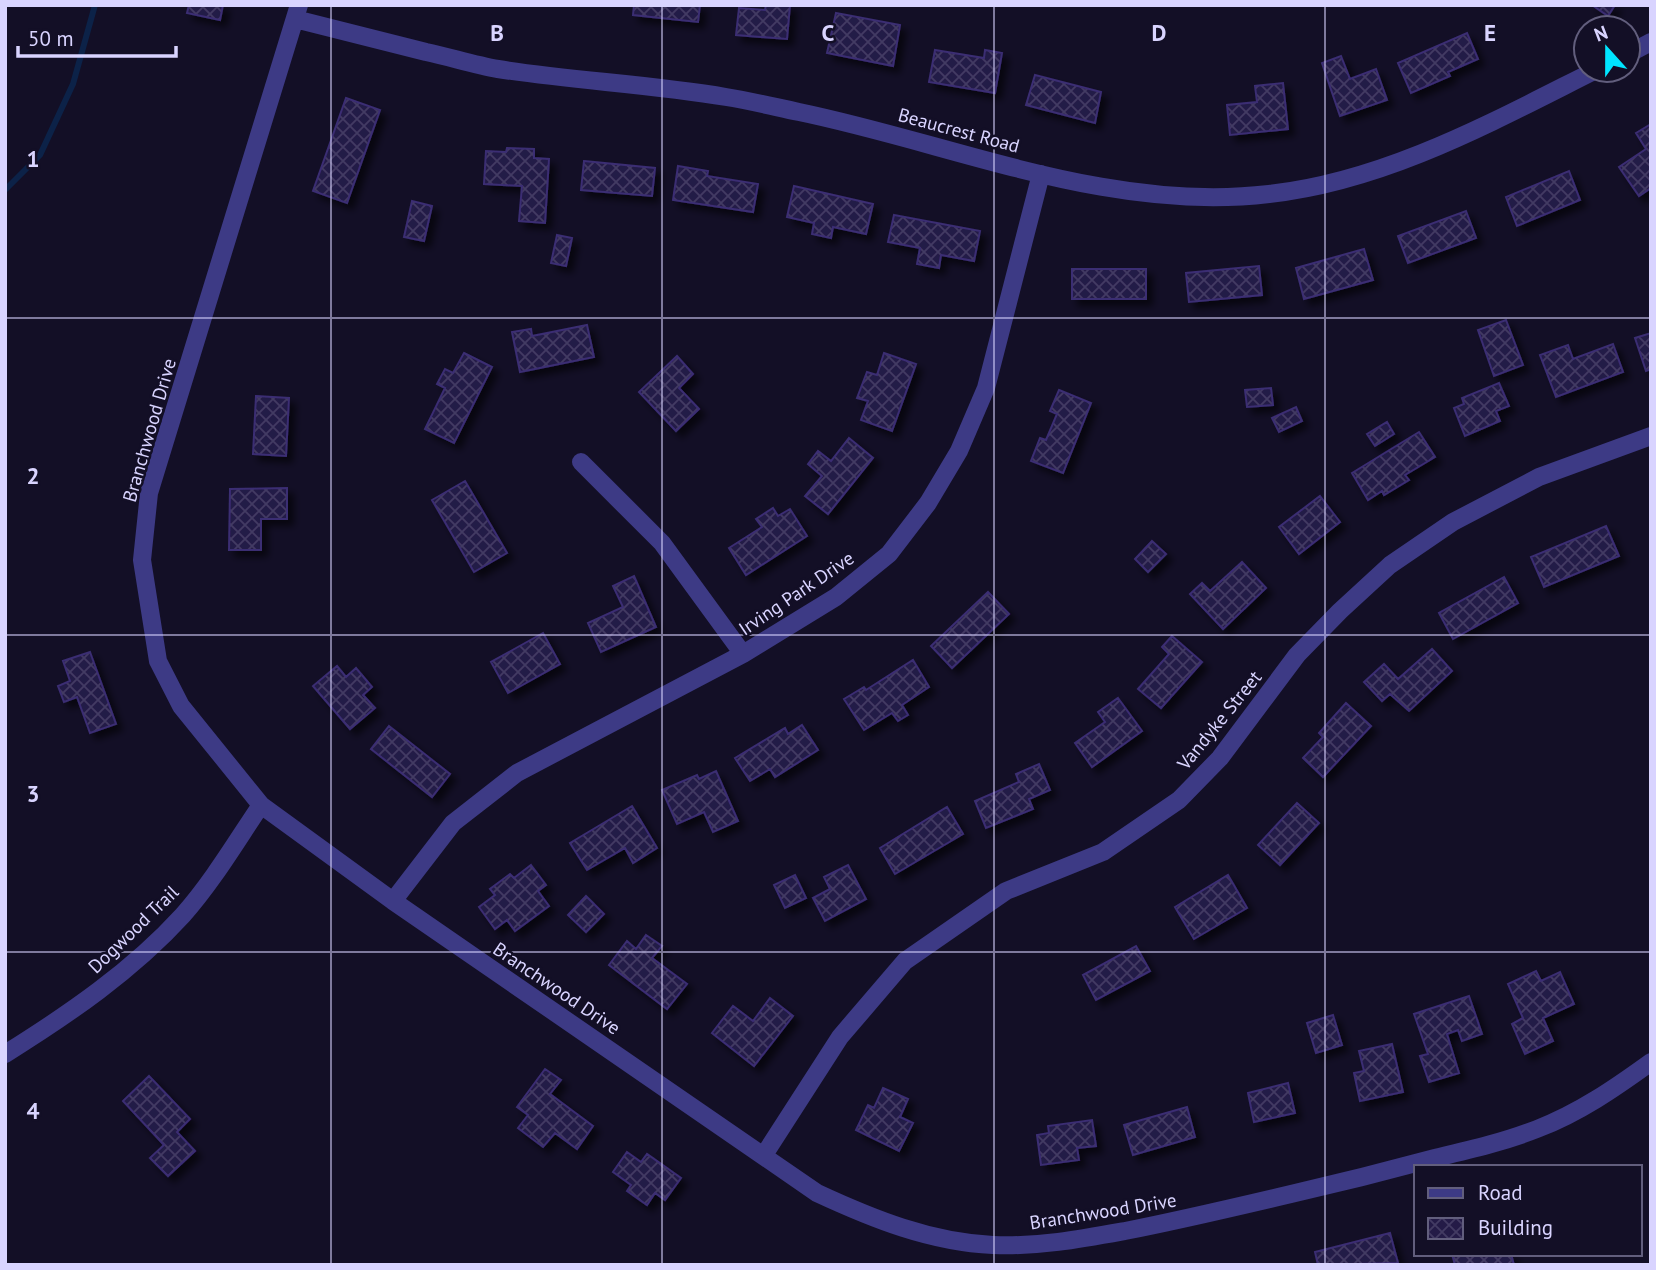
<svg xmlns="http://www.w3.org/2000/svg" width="1656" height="1270" viewBox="0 0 1656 1270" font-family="'PT Sans',sans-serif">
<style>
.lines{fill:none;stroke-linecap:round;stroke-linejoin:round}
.stream{stroke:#0c2248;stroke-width:6}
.building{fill:url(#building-cross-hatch);stroke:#3b2d73;stroke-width:2;filter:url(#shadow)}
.minor{stroke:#3d3a85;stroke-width:18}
.grid{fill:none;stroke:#d9d4ff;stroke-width:2;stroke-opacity:0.55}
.labels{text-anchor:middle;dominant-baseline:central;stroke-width:5;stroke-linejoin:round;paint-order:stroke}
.street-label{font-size:19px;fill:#d9d4ff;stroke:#130f26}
.grid-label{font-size:23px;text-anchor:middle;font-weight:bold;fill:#d9d4ff;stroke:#130f26;stroke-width:5;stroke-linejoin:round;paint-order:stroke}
</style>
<defs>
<pattern id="building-cross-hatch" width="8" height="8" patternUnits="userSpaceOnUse" patternTransform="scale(1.75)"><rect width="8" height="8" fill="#241b47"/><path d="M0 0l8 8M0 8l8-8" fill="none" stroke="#433b63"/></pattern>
<filter id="shadow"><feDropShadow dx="6" dy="6" stdDeviation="3.5" flood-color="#0009"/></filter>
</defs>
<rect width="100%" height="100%" fill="#130f26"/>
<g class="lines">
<path class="stream" d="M5,190l35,-35 33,-71 22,-79"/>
</g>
<path class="building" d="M189,5h34l-3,15 -33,-7z
M634,5h66l-2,17 -65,-7z
M766,5h24l-3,34 -51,-4 3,-27 26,2z
M1592,5h23l-7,11z
M836,13l64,12 -7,41 -66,-13z
M1467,33l11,26 -30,13 2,4 -39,17 -13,-30z
M935,50l49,8 1,-8 17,3 -7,40 -66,-11z
M1341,56l9,23 26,-10 11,31 -47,16 -18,-53z
M1035,75l66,17 -6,31 -69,-18z
M1283,83l5,46 -58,6 -3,-30 30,-3 -2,-16z
M346,98l34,12 -33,93 -34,-12z
M1651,124v64l-12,8 -20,-29 27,-18 -10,-16z
M507,148l27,1v9l15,1 -4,64 -26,-2 3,-35 -38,-2 2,-33 20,1z
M584,161l71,7 -3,28 -71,-6z
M678,166l30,5 -1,5 51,8 -5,28 -80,-12z
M1569,171l11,29 -63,26 -11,-29z
M794,186l79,18 -7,30 -33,-7 -2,11 -19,-4 2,-11 -27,-6z
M412,201l20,5 -8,35 -20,-4z
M1466,211l10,27 -68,25 -10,-27z
M894,215l86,16 -6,30 -33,-6 -2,13 -22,-4 3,-16 -32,-6z
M557,235l15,3 -6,28 -15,-3z
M1364,249l9,31 -69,19 -8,-31z
M1259,266l3,29 -73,7 -3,-29z
M1072,269h74v30h-74z
M1506,320l17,45 -29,11 -16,-46z
M587,325l7,32 -74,15 -8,-40 19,-3 1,7z
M1651,333v36l-5,2 -11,-33z
M1613,344l10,28 -67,25 -16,-42 28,-10 5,14z
M464,353l28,14 -38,76 -29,-14 20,-41 -8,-4 8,-15 8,4z
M884,353l32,11 -24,67 -31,-11 7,-19 -11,-3 10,-26 10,3z
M677,356l16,18 -14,14 20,21 -23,22 -37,-39z
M1499,383l10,23 -13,5 4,10 -35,15 -11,-28 10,-4 -2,-6z
M1271,388l2,17 -26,2 -2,-17z
M1059,390l32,13 -28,70 -32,-12 9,-23 6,2 11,-26 -7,-3z
M256,396l33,2 -3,58 -33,-2z
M1296,407l6,14 -23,11 -7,-14z
M1387,422l7,12 -19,12 -8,-12z
M1419,432l16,25 -30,18 4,5 -25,15 -2,-4 -14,9 -16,-27z
M849,438l24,20 -45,56 -23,-18 17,-20 -14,-12 10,-13 13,10z
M465,481l42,72 -33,19 -42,-72z
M287,488v31h-26v31h-32l1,-61z
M1320,496l20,26 -41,32 -20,-27z
M773,508l5,8 12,-7 17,27 -61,39 -17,-27 33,-21 -6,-8z
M1606,526l13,30 -75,31 -13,-30z
M1152,541l14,13 -18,18 -13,-13z
M1242,562l24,26 -43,41 -33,-35 12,-11 8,8z
M634,576l22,51 -55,25 -13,-29 35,-16 -10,-21z
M1504,577l14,26 -65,36 -14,-26z
M988,592l21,22 -57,54 -21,-22z
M543,633l17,31 -52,29 -17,-31z
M1172,636l30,26 -41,46 -23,-19 31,-35 -7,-7z
M1432,649l20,22 -43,40 -19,-17 -8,7 -18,-19 20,-18 14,15z
M90,652l26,72 -26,9 -13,-36 -13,5 -6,-16 12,-5 -7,-20z
M913,660l16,27 -27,18 6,10 -10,6 -6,-8 -28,17 -20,-31 20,-12 2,3z
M337,666l9,11 10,-9 16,19 -9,8 12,13 -25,21 -37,-43z
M1118,698l24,33 -50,36 -17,-24 30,-21 -7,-10z
M1346,703l25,23 -48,51 -20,-19 20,-21 -4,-4z
M802,725l16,25 -43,27 -5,-8 -20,12 -15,-23 50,-30 3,6z
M389,726l61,48 -18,23 -61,-48z
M1039,764l11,26 -21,9 4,10 -47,19 -11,-27 44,-19 -3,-8z
M716,771l22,50 -25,11 -9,-20 -27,12 -15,-34 35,-15 2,4z
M1297,803l22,20 -39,42 -22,-20z
M632,806l25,42 -24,15 -8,-15 -38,22 -17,-27z
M947,807l16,27 -68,40 -15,-26z
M531,865l15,20 -8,6 11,15 -34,25 -8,-11 -12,9 -16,-22 16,-12 -5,-6 20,-15 4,4z
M848,865l18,34 -41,22 -12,-23 17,-9 -6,-12z
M795,875l11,23 -21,10 -11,-23z
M1228,875l19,33 -53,31 -19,-32z
M586,896l18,18 -18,18 -18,-17z
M646,935l16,11 -10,12 35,26 -20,25 -58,-44 18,-24 9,8z
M1136,946l14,25 -54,29 -13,-25z
M1536,971l5,10 19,-9 14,32 -31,14 10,23 -28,13 -13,-30 11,-6 -15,-34z
M1469,996l13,38 -20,7 -4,-11 -11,4 12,39 -30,9 -9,-26 8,-2 -14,-40z
M770,998l23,18 -39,50 -42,-33 21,-27 20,15z
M1333,1015l9,30 -26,8 -9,-30z
M1392,1044l11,48 -43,9 -6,-28 10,-2 -5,-20z
M545,1069l16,11 -11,14 43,32 -16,23 -22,-16 -12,14 -25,-19 10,-13 -11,-8z
M149,1076l41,43 -13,13 18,19 -27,25 -18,-18 14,-13 -41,-44z
M1288,1083l7,30 -41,9 -6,-29z
M883,1088l25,11 -8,18 13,6 -14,28 -43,-21 12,-25 6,3z
M1187,1107l8,30 -62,18 -9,-30z
M1092,1120l4,26 -19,2 2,12 -38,5 -4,-30 12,-2 -1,-7z
M627,1152l14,10 6,-8 34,24 -16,22 -10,-7 -8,12 -20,-14 4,-6 -18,-13z
M1390,1233l8,30 -80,2 -3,-13z
M1452,1254h59l3,11h-59z"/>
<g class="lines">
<path class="minor" d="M299,5l-150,488 -7,67 16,101 23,45 80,99 132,96 424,292c56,26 113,49 176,52 45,2 88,-6 132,-14 56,-11 111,-24 166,-37 48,-11 96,-23 144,-36 34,-8 69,-16 102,-29 42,-16 78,-41 114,-67
M295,19c44,11 87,22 131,33 24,5 48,13 72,17 76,12 153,15 228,28 25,4 49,10 73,15 155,32 310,101 470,82 117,-13 223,-72 327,-124
M1628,54l23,-12
M581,462l81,81 81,111
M393,901l60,-78 64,-50 226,-119 93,-57 53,-43 39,-51 31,-52 27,-63 55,-214
M5,1054c64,-40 127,-83 178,-139 30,-34 53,-73 78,-110
M764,1155l76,-118 65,-76 101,-70 97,-39 76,-52 41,-42 77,-103 43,-44 50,-46 63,-43 86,-45 112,-41"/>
</g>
<path class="grid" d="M331,5v1260M662,5v1260M994,5v1260M1325,5v1260M5,318h1646M5,635h1646M5,952h1646"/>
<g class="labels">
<g class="street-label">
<text transform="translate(959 130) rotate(15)">Beaucrest Road</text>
<text transform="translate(149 430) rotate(-74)">Branchwood Drive</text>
<text transform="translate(796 593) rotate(-34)">Irving Park Drive</text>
<text transform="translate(1219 720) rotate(-51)">Vandyke Street</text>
<text transform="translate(133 929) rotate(-44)">Dogwood Trail</text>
<text transform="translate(557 988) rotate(34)">Branchwood Drive</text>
<text transform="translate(1103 1211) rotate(-9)">Branchwood Drive</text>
</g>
</g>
<g class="grid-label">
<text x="497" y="41">B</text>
<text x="828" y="41">C</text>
<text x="1159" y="41">D</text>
<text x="1490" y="41">E</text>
<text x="33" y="167">1</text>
<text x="33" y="484">2</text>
<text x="33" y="802">3</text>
<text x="33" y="1119">4</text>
</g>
<rect width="1656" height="1270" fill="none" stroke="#d9d4ff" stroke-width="14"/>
<rect x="1414" y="1165" width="228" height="91" fill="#130f26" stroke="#625e7d" stroke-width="2"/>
<rect x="1428" y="1188" width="35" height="10" fill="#3d3a85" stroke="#625e7d" stroke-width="2"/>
<text x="1478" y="1200" font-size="21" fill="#d9d4ff">Road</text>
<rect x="1428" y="1218" width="35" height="21" fill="url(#building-cross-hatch)" stroke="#625e7d" stroke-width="2"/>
<text x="1478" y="1235" font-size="21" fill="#d9d4ff">Building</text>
<g transform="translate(1607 49) rotate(339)"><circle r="33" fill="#130f26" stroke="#625e7d" stroke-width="2"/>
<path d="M0-5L12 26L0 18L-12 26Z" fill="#00e5ff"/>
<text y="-10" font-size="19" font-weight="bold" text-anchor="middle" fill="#d9d4ff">N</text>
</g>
<path d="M18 46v10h158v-10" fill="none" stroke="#d9d4ff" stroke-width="3.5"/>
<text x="28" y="46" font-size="21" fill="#d9d4ff" stroke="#130f26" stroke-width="5" paint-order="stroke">50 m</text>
</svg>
